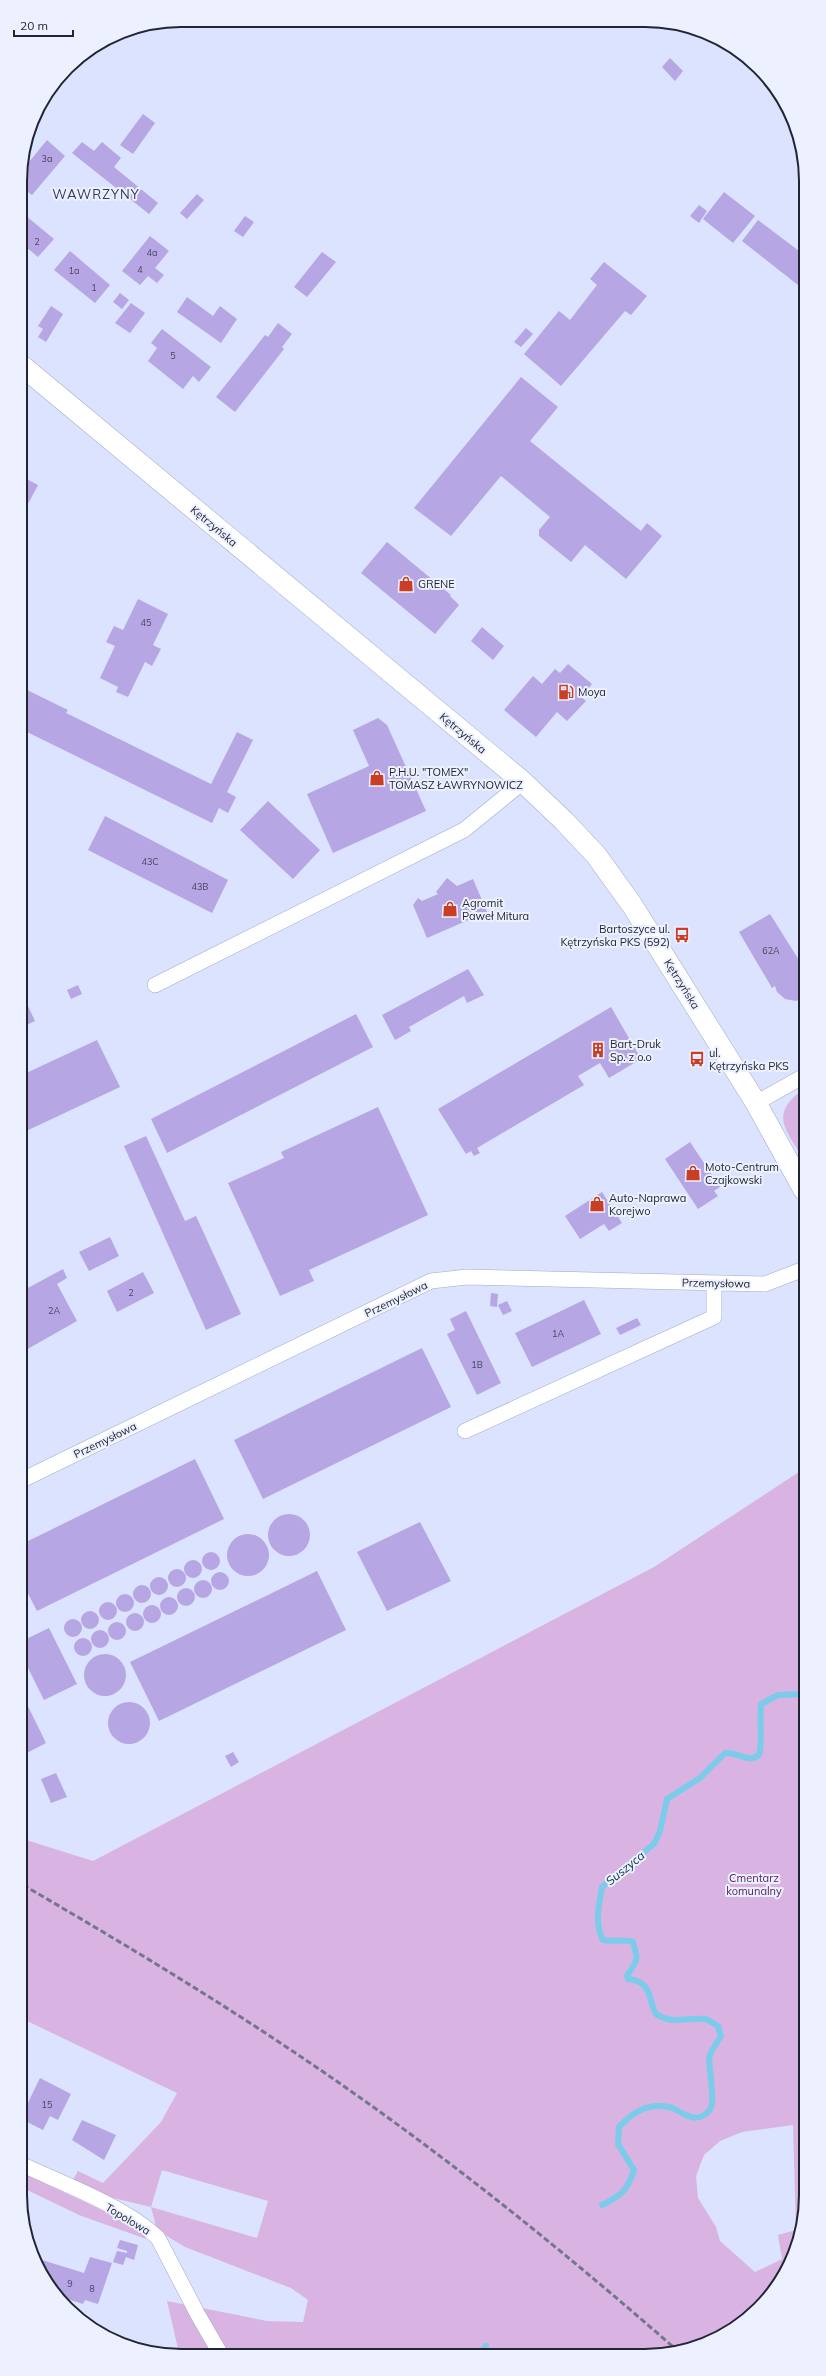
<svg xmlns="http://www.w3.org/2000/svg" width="826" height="2376" viewBox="0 0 826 2376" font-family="Mulish,sans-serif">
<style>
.green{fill:#d9b3e1;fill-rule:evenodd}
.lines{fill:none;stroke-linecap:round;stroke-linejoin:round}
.stream{stroke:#7bccea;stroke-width:6}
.building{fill:#b6a6e4}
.street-casing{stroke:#a1aaca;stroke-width:16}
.secondary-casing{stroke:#a1aaca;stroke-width:22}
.street{stroke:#fff;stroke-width:15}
.secondary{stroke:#fff;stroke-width:21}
.rail{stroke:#72788b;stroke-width:3;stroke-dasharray:6 3;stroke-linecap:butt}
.labels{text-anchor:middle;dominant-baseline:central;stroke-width:4;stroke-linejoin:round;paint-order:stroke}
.number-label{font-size:9px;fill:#47465e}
.street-label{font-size:11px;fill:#222632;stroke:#edf1ff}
.poi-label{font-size:11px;fill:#222632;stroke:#edf1ff;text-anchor:start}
.park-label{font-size:11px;fill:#521c5d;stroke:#edf1ff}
.water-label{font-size:12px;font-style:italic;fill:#0e3541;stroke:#edf1ff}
.quarter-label{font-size:13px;letter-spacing:1px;fill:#323954;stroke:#edf1ff}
.rim{fill:none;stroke:#222632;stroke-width:2}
</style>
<rect width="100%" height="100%" fill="#dbe3ff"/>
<path class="green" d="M804,1089v71c-18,-30 -36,-46 0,-71z
M805,1468l1,737 -12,51 -28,45 -41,33 -49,19h-497l-12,-52 100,20 36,1 5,-22 -17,-12 -106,-41 -28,-17 -6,-23 -42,-10 -36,-17 5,-9 25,12 58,-61 16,-29 -154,-74v-180l70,22 561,-294zM793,2125l3,105 -18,5 4,24 -27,13 -35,-31 -4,-14 -18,-29 -2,-22 8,-21 16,-14 22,-9zM162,2170l106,31 -11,37 -106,-31z
M23,2173l109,51 13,8 1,7 -67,-24 -56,-27z"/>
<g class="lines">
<path class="stream" d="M602,2205c20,-10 25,-14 32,-35l-16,-26 1,-17c10,-11 25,-22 41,-21 17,0 19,8 31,11 8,3 20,-4 21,-13 1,-14 -2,-31 -3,-45l2,-7 10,-16 -3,-10c-4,-2 -9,-6 -13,-7 -18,-2 -33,6 -49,-5 -9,-17 -3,-32 -28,-35l-1,-3c10,-16 12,-14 6,-34 -10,-3 -20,0 -30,-2 -9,-17 -4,-35 -1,-53l52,-43 6,-13 7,-32 33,-21 25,-25c16,-1 21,11 34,2 4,-16 0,-33 2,-51l17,-9 27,-1
M481,2353l5,-7"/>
</g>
<path class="building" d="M670,58l13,13 -8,10 -13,-14z
M143,114l12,9 -22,31 -13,-9z
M47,140l18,16 -33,39 -12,-9v-13z
M82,142l12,9 8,-9 19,16 -7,9 44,36 -9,11 -77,-61z
M724,192l31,24 -22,27 -30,-24z
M197,194l7,6 -17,19 -7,-6z
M699,205l8,6 -8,12 -9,-7z
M20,211l34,28 -16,18 -18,-15z
M245,216l9,6 -11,15 -9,-6z
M758,220l45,34v35l-61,-48z
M150,236l19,15 -14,17 9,7 -7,8 -9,-7 -8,9 -18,-14z
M70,251l40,34 -15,18 -41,-33z
M322,252l14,10 -29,35 -13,-10z
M604,262l43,34 -16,19 -6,-4 -64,75 -37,-32 35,-43 11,9 27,-35 -7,-6z
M120,293l9,7 -7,9 -9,-7z
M187,297l26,19 7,-10 17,13 -16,24 -44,-31z
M131,303l14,10 -15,20 -15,-10z
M51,306l12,8 -17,28 -8,-5 5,-8 -5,-3z
M278,323l14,11 -10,13 2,2 -49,63 -19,-15 49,-62 3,2z
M526,328l7,6 -12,13 -7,-5z
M162,329l49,38 -12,15 -6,-6 -10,13 -35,-28 9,-13 -6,-5z
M521,377l37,30 -28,34 111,90 6,-8 15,13 -36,43 -41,-34 -14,17 -32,-26v-6l11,-13 -49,-41 -50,60 -37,-28z
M21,476l17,9 -17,32z
M387,542l64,53 -1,1 9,9 -24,29 -74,-61z
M21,550l6,3 -6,12z
M138,599l30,15 -15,31 8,4 -9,17 -7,-4 -17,35 -12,-5 2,-5 -18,-9 15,-32 -9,-4 8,-16 9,4z
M482,627l22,19 -11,14 -22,-19z
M568,664l24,20 -11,13 5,4 -19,20 -10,-9 -21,25 -32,-27 29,-34 9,8 13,-15 5,4z
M21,687l47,23 -2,3 145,71 26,-52 16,8 -26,52 9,5 -8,16 -9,-5 -7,15 -191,-94z
M378,718l9,7 39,86 -93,42 -26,-59 62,-28 -16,-36z
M268,801l52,49 -27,29 -53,-49z
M105,816l123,64 -16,33 -124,-63z
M447,878l10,8 16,-7 14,33 -60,26 -14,-33 5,-7 4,3 16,-7 -2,-2z
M770,914l34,54v29l-8,4 -11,-2 -8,-7 -2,-6 -3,2 -33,-56z
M468,969l16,26 -17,8 -3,-7 -55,31 2,4 -16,9 -13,-25z
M78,985l4,9 -11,5 -4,-9z
M21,991l14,30 -13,6z
M611,1007l30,52 -32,19 -9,-15 -22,13 6,9 -107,63 3,5 -6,3 -3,-5 -5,3 -28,-45z
M356,1014l17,33 -206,106 -16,-34z
M97,1040l23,47 -98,46v-58z
M378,1107l50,108 -119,55 5,11 -34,15 -52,-113 56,-25 -3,-6z
M146,1136l39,85 11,-5 45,98 -35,16 -82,-184z
M690,1142l30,45 -6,4 4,5 -20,13 -33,-50z
M602,1192l20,31 -13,8 -5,-7 -24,15 -15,-23z
M110,1237l9,19 -30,15 -10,-19z
M63,1269l4,9 -10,6 20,37 -53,30 -2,-5v-65l4,8z
M143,1272l11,21 -37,19 -10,-21z
M491,1293l7,1 -1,13 -7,-1z
M584,1300l17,34 -69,33 -17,-34z
M507,1301l5,10 -9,4 -5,-10z
M466,1311l35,72 -24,12 -30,-61 8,-4 -5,-11z
M637,1318l4,7 -21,10 -4,-7z
M422,1348l29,59 -188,92 -29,-59z
M195,1459l29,60 -187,92 -15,-29v-38z
M268 1535a21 21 0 1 1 42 0a21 21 0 1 1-42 0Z
M420,1522l31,59 -64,30 -30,-59z
M227 1555a21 21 0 1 1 42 0a21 21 0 1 1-42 0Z
M202 1561a9 9 0 1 1 18 0a9 9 0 1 1-18 0Z
M184 1569a9 9 0 1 1 18 0a9 9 0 1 1-18 0Z
M168 1578a9 9 0 1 1 18 0a9 9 0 1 1-18 0Z
M317,1571l29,59 -187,91 -29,-59z
M211 1581a9 9 0 1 1 18 0a9 9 0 1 1-18 0Z
M150 1586a9 9 0 1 1 18 0a9 9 0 1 1-18 0Z
M194 1589a9 9 0 1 1 18 0a9 9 0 1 1-18 0Z
M133 1594a9 9 0 1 1 18 0a9 9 0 1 1-18 0Z
M177 1597a9 9 0 1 1 18 0a9 9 0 1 1-18 0Z
M116 1603a9 9 0 1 1 18 0a9 9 0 1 1-18 0Z
M160 1606a9 9 0 1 1 18 0a9 9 0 1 1-18 0Z
M99 1611a9 9 0 1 1 18 0a9 9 0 1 1-18 0Z
M143 1614a9 9 0 1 1 18 0a9 9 0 1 1-18 0Z
M81 1620a9 9 0 1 1 18 0a9 9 0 1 1-18 0Z
M126 1622a9 9 0 1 1 18 0a9 9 0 1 1-18 0Z
M64 1628a9 9 0 1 1 18 0a9 9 0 1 1-18 0Z
M108 1631a9 9 0 1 1 18 0a9 9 0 1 1-18 0Z
M49,1628l28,56 -33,16 -22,-44v-15z
M91 1639a9 9 0 1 1 18 0a9 9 0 1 1-18 0Z
M74 1647a9 9 0 1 1 18 0a9 9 0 1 1-18 0Z
M84 1675a21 21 0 1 1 42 0a21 21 0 1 1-42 0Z
M22,1694l24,49 -23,12z
M108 1723a21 21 0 1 1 42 0a21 21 0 1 1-42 0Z
M233,1752l6,10 -8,5 -6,-11z
M56,1773l11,24 -16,6 -10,-24z
M40,2078l31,16 -13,26 -8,-4 -7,14 -20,-10v-7z
M82,2120l34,15 -12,25 -32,-20z
M120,2240l18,5 -4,15 -8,-3 -3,8 -10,-3 4,-11 10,2v-2l-10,-3z
M90,2257l22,6 -14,41 -13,-4 -2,4 -25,-8 -19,-27 3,-9 42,13z"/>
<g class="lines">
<defs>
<path id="street" d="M155,985l309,-155 59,-48
M756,1103l48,-27
M465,1431l249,-114v-34
M22,1480l409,-199 36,-4 298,7 39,-15
M23,2165c41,19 103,42 135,73l40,77 22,38"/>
<path id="secondary" d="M21,365l502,417 41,39 32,34 36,50 124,198 48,87"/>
</defs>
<use href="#street" class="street-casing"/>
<use href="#secondary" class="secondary-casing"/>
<use href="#street" class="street"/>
<use href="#secondary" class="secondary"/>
<path class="rail" d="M23,1885c112,65 223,132 329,207 114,80 222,168 327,260"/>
</g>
<defs>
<symbol id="shop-bare" viewBox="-9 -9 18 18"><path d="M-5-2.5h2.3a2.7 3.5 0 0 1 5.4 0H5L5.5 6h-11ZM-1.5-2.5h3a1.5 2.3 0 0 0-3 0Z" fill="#c93e25" stroke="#edf1ff" stroke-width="2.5" paint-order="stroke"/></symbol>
<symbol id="fuel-bare" viewBox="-9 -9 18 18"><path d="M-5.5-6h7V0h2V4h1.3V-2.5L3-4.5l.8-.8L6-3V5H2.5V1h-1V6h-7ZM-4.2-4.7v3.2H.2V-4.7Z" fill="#c93e25" stroke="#edf1ff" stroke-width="2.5" paint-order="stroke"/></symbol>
<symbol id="bus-bare" viewBox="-9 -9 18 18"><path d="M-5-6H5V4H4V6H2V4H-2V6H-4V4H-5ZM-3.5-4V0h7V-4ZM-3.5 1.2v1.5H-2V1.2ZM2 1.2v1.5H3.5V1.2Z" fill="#c93e25" stroke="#edf1ff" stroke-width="2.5" paint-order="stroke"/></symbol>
<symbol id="building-bare" viewBox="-9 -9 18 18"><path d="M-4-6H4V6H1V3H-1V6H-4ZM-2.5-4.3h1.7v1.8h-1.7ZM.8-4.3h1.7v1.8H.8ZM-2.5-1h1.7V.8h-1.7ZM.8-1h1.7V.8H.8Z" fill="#c93e25" stroke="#edf1ff" stroke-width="2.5" paint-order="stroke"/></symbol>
</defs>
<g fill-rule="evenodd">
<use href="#shop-bare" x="395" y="573" width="22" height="22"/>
<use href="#fuel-bare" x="555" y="681" width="22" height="22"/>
<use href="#shop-bare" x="366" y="767" width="22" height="22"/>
<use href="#shop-bare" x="439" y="898" width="22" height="22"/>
<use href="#bus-bare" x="671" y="924" width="22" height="22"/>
<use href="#building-bare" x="587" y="1039" width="22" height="22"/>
<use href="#bus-bare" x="686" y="1048" width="22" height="22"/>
<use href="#shop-bare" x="682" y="1162" width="22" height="22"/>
<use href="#shop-bare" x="586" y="1193" width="22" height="22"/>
</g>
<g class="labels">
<g class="number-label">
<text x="47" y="158">3a</text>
<text x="37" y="241">2</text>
<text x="152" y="252">4a</text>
<text x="140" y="269">4</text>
<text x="74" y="270">1a</text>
<text x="94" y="287">1</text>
<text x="173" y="355">5</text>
<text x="146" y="622">45</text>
<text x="150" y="861">43C</text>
<text x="200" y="886">43B</text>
<text x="771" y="950">62A</text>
<text x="131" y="1292">2</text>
<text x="54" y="1310">2A</text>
<text x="558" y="1333">1A</text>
<text x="477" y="1364">1B</text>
<text x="47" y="2104">15</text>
<text x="70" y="2283">9</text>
<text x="92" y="2288">8</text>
</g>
<g class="street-label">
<text transform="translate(214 526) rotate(40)">Kętrzyńska</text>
<text transform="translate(463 733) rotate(40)">Kętrzyńska</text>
<text transform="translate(682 984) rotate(58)">Kętrzyńska</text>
<text transform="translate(716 1283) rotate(1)">Przemysłowa</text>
<text transform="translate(396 1299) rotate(-26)">Przemysłowa</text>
<text transform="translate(105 1440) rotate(-26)">Przemysłowa</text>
<text transform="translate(128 2219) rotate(31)">Topolowa</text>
</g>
<g class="poi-label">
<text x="418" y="584">GRENE</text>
<text x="578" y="692">Moya</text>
<text x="389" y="772">P.H.U. "TOMEX"<tspan x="389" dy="13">TOMASZ ŁAWRYNOWICZ</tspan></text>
<text x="462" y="903">Agromit<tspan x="462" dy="13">Paweł Mitura</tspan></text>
<text x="670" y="929" text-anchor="end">Bartoszyce ul.<tspan x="670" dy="13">Kętrzyńska PKS (592)</tspan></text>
<text x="610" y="1044">Bart-Druk<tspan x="610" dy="13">Sp. z o.o</tspan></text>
<text x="709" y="1053">ul.<tspan x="709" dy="13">Kętrzyńska PKS</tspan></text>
<text x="705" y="1167">Moto-Centrum<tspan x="705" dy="13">Czajkowski</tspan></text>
<text x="609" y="1198">Auto-Naprawa<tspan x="609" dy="13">Korejwo</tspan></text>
</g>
<g class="park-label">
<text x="754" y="1878">Cmentarz<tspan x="754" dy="13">komunalny</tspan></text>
</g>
<g class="water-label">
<text transform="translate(625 1868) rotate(-39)">Suszyca</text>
</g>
<g class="quarter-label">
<text x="96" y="194">WAWRZYNY</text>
</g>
</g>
<path d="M0 0H826V2376H0ZM181 27H645A154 154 0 0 1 799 181V2195A154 154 0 0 1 645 2349H181A154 154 0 0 1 27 2195V181A154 154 0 0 1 181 27Z" fill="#edf1ff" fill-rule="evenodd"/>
<path class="rim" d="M181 27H645A154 154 0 0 1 799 181V2195A154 154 0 0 1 645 2349H181A154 154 0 0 1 27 2195V181A154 154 0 0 1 181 27Z"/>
<path d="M14 30v6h59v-6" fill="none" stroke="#222632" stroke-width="2"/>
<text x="20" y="30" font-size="12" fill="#222632" stroke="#edf1ff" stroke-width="3" paint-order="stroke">20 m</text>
</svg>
